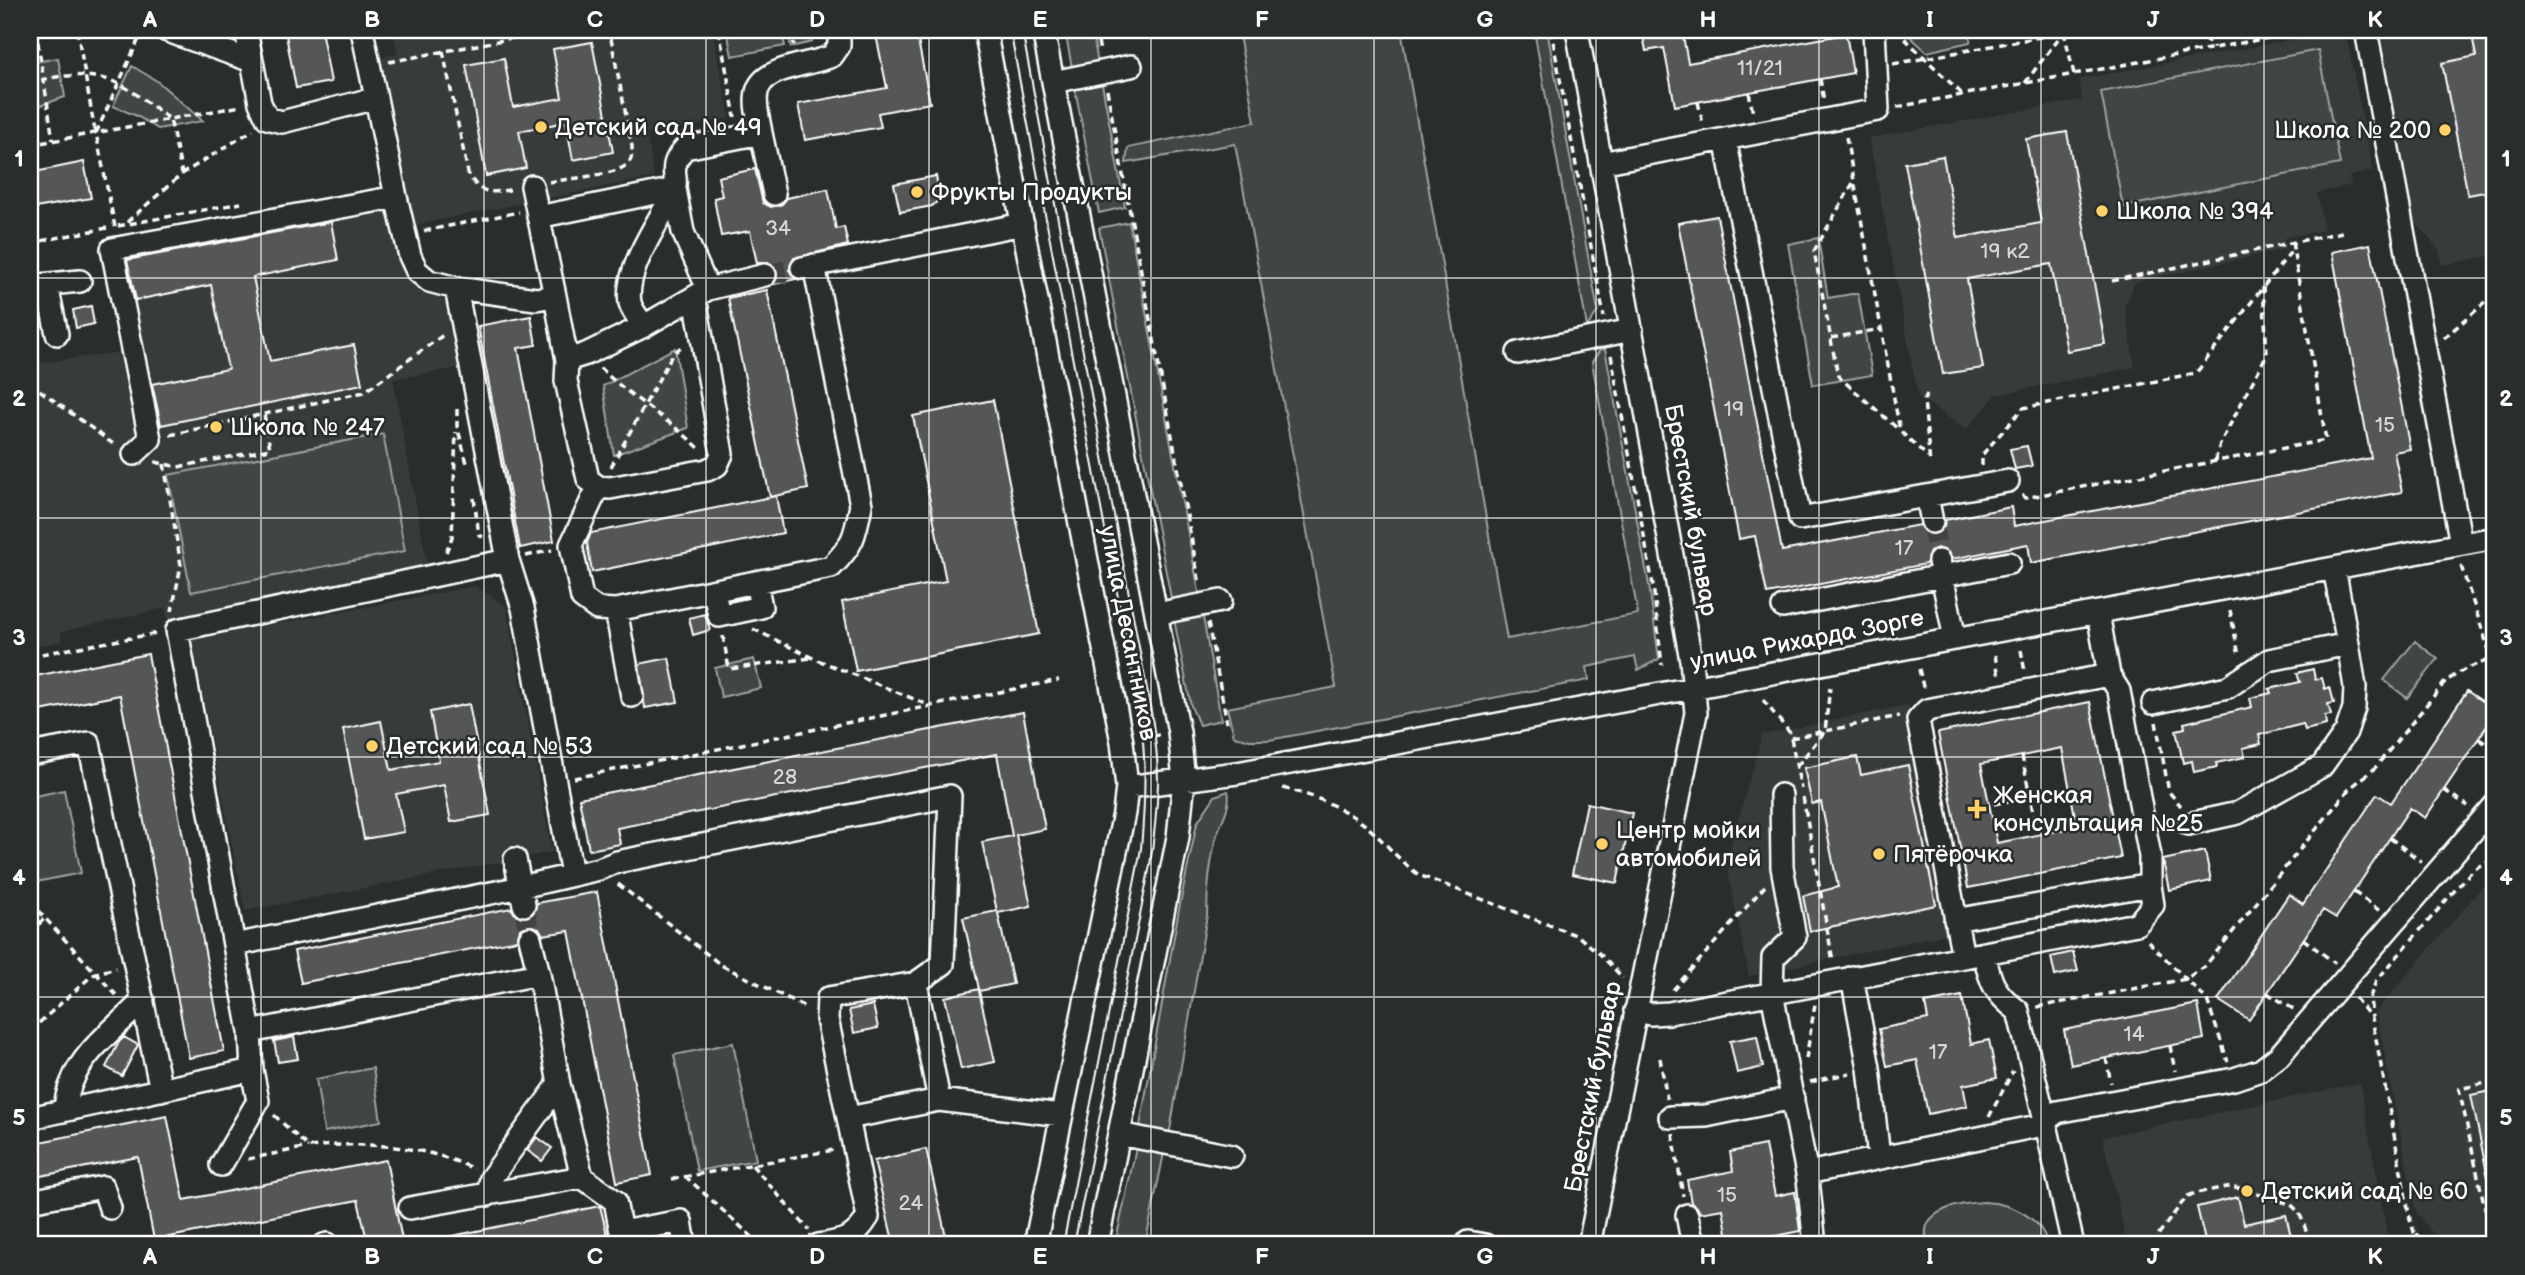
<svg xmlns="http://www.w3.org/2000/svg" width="2525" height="1275" viewBox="0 0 2525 1275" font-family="'Balsamiq Sans',sans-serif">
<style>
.built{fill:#373a3b}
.green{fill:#414445;stroke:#a0a2a2;stroke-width:2}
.building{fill:#555758;stroke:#fff;stroke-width:2;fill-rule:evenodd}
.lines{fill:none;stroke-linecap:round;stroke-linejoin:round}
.minor-tunnel{stroke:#3f4243;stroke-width:21;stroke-dasharray:21 10;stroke-linecap:butt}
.minor-casing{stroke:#fff;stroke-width:26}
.path{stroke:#fff;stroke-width:3.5;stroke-dasharray:7 5;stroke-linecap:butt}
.minor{stroke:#2a2d2e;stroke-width:21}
.tram{stroke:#fff;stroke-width:2}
.grid{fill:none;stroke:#fff;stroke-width:2;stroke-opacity:0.55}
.poi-dot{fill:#ffd166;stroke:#2a2d2e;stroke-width:2.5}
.labels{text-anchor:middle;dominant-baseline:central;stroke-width:5;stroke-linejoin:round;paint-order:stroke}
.number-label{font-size:21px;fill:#d4d5d5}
.poi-label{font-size:24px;fill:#fff;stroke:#2a2d2e;text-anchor:start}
.street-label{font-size:24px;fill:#fff;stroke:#2a2d2e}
.neatline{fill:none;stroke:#fff;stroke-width:2.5}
.grid-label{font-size:23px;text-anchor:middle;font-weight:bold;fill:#fff}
</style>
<rect width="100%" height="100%" fill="#2a2d2e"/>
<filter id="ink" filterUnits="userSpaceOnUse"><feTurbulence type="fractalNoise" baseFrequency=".0143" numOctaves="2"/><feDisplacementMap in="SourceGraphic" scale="14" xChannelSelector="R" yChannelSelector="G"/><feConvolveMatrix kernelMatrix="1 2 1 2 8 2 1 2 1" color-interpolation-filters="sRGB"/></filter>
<g filter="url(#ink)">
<path class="built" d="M393,30h319l18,88 -83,17 7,42 -240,48 -34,-167 18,-4z
M2345,30l28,141 -24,5 2,9 -34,8 7,37 -40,8 2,11 -151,33 -10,24 10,61 -139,28 -30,35 -48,-34 -49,-258 213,-38 -3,-21z
M2381,30h114v225l-53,10 -3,-15 -28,-33 -34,-174z
M385,189l20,79 8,14 29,17 12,10 10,58 -71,12 35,191 -260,50 -3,-12 -104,24 1,9 -32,6v-283l91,-12 -22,-111z
M475,586l31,20 46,246 -307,59 -53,-271z
M1908,705l43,228 -202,43 -23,-113 36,-128z
M2495,872v373h-53l-26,-33 -40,-201z
M2360,1083l29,162h-262l-24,-108z"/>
<path class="green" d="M727,30h54l4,16 -53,10z
M787,30h22l3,12 -21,5z
M1065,30h27l6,34 -26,4z
M1238,30h196l-32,5 105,604 131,-25 -46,-252 8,-12 5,-1 44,236 10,74 -21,11 -3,-13 -48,10 2,13 -320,60h-19l-16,-4 -7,-28 109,-21 -101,-543 -109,19 2,-15 127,-26z
M1534,30h13l51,281 -11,16z
M1903,30h68l-1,12 -43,10z
M2318,50l22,114 -217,43 -22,-115z
M58,58l7,39 -35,12v-46z
M132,66l25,15 46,40 -45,8 -21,-13 -24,-10z
M1102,84l23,123 -26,6 -24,-124z
M1129,222l71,375 -28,6 -73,-375z
M1818,238l10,60 30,-5 14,82 -59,10 -25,-141z
M675,348l13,80 -74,27 -11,-69z
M383,434l22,117 -214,41 -23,-117z
M1202,611l19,109 -22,5 -8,-19 -17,-87z
M2415,641l23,18 -31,39 -23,-18z
M754,659l7,29 -40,9 -6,-29z
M64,790l17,83 -45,9 -6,-34v-51z
M1228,791c4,15 -8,31 -12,47 -6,25 -9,52 -9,77l-38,221 -20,-4 -9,-6 39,-217 18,-86 18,-27z
M733,1043l23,117 -59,11 -23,-116z
M373,1068l8,53 -57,11 -8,-53z
M1136,1148l28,5 -19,92h-30z
M1984,1202c27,1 57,15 64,43h-120c-2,-7 -4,-15 0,-22 10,-17 38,-20 56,-21z"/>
<path class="building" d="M285,30h36l10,52 -35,6z
M875,30h41l14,73 -52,10 3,14 -76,13 -7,-36 89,-16z
M1642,30h40l6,33 158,-29 7,39 -178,33 -11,-58 -18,3z
M2471,30h24v160l-27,5 -26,-132 34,-7z
M592,42l21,110 -40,8 -7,-38 -47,9 7,37 -40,8 -20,-111 38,-7 9,49 49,-9 -9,-49z
M2067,132l38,212 -38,7 -16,-87 -84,15 16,89 -40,6 -38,-211 38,-7 15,82 83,-15 -15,-84z
M84,162l7,36 -61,11v-36z
M755,169l8,34 8,4 11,-3 5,-6 41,-9 8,40 8,-2 4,18 -54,13 -5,12 7,9 -21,5 2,-13 -8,-8h-12l-7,-32 -29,5 -7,-38 8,-2 -4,-19z
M936,176l4,23 -8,7 -32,6 -6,-28z
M1717,216l65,335 137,-26 8,9 8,1 9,-8 1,-7 66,-13 3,19 357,-68 -39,-206 38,-8 40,205 -16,3 8,40 -371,71 -3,-19 -76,15 -4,-7 -11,-4 -7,4 -4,12 -159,30 -12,-58 -16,3 -61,-316z
M331,222l7,38 -85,17 17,84 84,-16 8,39 -201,41 -9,-41 76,-15 -17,-84 -75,15 -9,-40z
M767,290l41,199 -38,8 -42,-199z
M91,306l3,18 -18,4 -3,-18z
M531,316l5,29 -18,3 36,193 -34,7 -42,-222z
M993,400l46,234 -183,37 -14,-69 104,-21 -33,-165z
M2027,446l5,20 -17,3 -5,-20z
M776,496l7,37 -191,39 -5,-29 4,-10z
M705,614l5,16 -17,5 -4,-17z
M148,654l76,397 -35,7 -69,-363 -90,18v-36z
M669,658l9,44 -33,6 -6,-44z
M2313,669l2,10 7,-1 3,11 5,-2 4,16 -6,1 3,11 -6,1 1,9 -21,5 -2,-6 -44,11 2,9 -18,4 2,9 -29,6 1,4 -23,5 -2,-11 -9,2 -7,-33 9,-2 -1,-5 68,-16 -2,-9 21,-5 -2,-4 31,-7 -3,-9z
M2467,691l28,19v4l-70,104 -15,-10 -74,110 -13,-8 -74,110 -31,-20 71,-106 14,10 74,-110 14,9z
M2090,702l31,156 -153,30 -30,-155zM2062,748l15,79 -80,16 -16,-79z
M469,704l21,111 -39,7 -7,-37 -48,9 8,38 -40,7 -21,-110 38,-8 10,49 48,-9 -9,-49z
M1023,712l22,117 -29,6 15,71 -33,7 15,71 -34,7 16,71 -34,7 -16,-72 34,-8 -16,-71 34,-7 -15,-69 30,-6 -15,-82 -380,74 3,16 -31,6 -10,-52z
M1857,757l4,18 47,-10 28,140 -126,26 -7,-35 35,-9 -17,-85 -9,2 -8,-36z
M1587,803l45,10 -15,70 -45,-9z
M2205,851l6,30 -42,9 -6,-30z
M597,892l55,283 -35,7 -48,-251 -26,4 -4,-7 -11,-3 -8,4 -3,11 -216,43 -7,-32 217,-43 4,6 11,4 7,-4 4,-11z
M2073,952l5,19 -23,5 -4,-19z
M1962,996l9,48 18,-4 8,38 -34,7 4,21 -39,8 -11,-54 -30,6 -8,-37 49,-10 -3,-16z
M2198,1004l6,35 -133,26 -7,-35z
M873,1005l5,23 -24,5 -5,-23z
M1757,1036l6,31 -26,6 -7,-32z
M124,1037l14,8 -16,31 -16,-9 13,-25z
M294,1037l4,22 -20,3 -4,-21z
M2495,1090v87l-7,1 -17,-83z
M167,1116l17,84 202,-40 17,85h-35l-10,-45 -204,40 -16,-83 -108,21v-34z
M537,1137l15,11 -10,13 -15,-11z
M1765,1145l10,51 20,-4 5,39 -35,7 1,7h-37l-6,-36 -23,4 -3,-6 -6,-4 -4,-23 46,-9 -3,-19z
M926,1149l22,96h-54l-20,-84z
M2238,1197l6,27 42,-9 7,30h-87l-9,-38z
M600,1206l8,32 -36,7h-129l-1,-7z"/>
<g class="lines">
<path class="minor-tunnel" d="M765,275l37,-7
M1932,522l7,39
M524,905l6,33"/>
<defs>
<path id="minor" d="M165,30l87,31 -6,-31
M985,30l137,712 5,45 -3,26 -89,432
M1043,30l136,702 5,48 -6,57 -81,408
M1577,30l114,630 5,53 -107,532
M2366,30l95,514
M252,61l8,42 7,15 15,4 94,-24 -14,-68
M1053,82l78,-16
M376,98l20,99 14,59 7,15 12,10 27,7 80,11 19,-3 12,64 -1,21 22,98 10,8 12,1 97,-18 10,-5 5,-11 -27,-157
M761,133l13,61
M1725,139l153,-29 -4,-80
M1601,163l124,-24 75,380 208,-38
M532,186l23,110
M538,217l137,-28 8,43 25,57
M802,268l221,-44
M47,285l10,49
M30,286l50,-5
M456,288l52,272 15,48 49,266
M644,326c-4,-6 -12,-15 -14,-23 -6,-34 29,-80 43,-110 8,-17 -8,-23 12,-45l76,-15c-2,-13 -8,-32 -3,-44 8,-23 54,-24 74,-33l7,-10v-16
M1518,353l114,-23
M567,360l19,-6 58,-28 64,-37 57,-14
M134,454l16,-15 -38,-190 284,-52
M598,487l-27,58 11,53 15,11 19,1 215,-43c23,-23 24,-31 30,-62l-47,-240
M1927,496l5,26
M1939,561l16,78
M714,591l5,25 42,-9 -5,-25
M1783,607l226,-44
M616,610l16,86
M1156,614l65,-13
M2153,703l75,-16 41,-27 79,-16 -14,-76
M30,754l59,-11 72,347
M1127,787l110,-14 1258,-235
M1781,795l1,72 13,70 -22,21 -1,35 36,186 7,66
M2188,824l50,-11 84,-47 24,-34 8,-24 1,-21 -7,-43
M515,859l9,46
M1955,920l195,-35
M530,938l9,36
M234,945l-57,-315 331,-70
M1984,953c6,29 10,40 34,58l27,109 28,125
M1963,957l-45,-237 9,-10 182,-35
M1852,977l17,91 10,90
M1635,1011l16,3 18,-1 468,-89 16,-19 -3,-20v-29l-31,-165 -10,-16 -11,-62
M250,1032l-16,-87 287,-58 78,-18 18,-7 333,-66 -7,168 -27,19 23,117
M64,1111c2,-9 3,-18 7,-27 12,-34 48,-58 72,-84
M1670,1117l36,-1 87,-18
M30,1118l222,-48
M848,1118l-21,-99 1,-21 88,-15
M1119,1134l113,22
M221,1165l37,-64 -6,-31 -2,-38 289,-58 20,110 23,93 33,24 6,31 60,-11 4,24
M1807,1173l231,-47 19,-14 177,-33 27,-9 18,-14 216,-251
M488,1195l3,-17 68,-94
M30,1201l73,-14 7,21
M410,1208l172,-31
M1687,1215l6,30
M1468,1242l17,3
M324,1245l3,-1
M818,1245c25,-4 36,-5 50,-28l-20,-99 91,-18 122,15"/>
</defs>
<use href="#minor" class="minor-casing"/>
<path class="path" d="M36,30l17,110
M77,30l18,101
M719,30l16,87
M791,30l3,15
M1096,30l4,22
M1551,30l53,287
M1896,30l66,64
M2195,30l19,18
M2064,32l10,42
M2261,39l3,-9
M443,51l25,122c12,23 23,20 46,16
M389,62l165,-32
M1893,64l186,-34
M1820,79l4,22
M2025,83l39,-52
M30,85c22,-12 68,-13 91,0 17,9 33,23 49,34l12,55
M1107,90l93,495
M1749,92l4,22
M1698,102l5,22
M1897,107l414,-77
M1846,137l54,294 28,26
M30,145l211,-39
M549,182c17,-3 65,-7 76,-16 8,-5 7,-12 7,-20l-21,-107 -7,-9
M1853,183l-39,68 24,125 60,53
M127,222l55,-48 71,-44
M118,226l123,-23
M115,227l-19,-94 47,-103
M424,231l95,-19
M30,243l77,-15
M2112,281l230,-49
M1831,338l50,-9
M2444,338l51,-44
M1611,355l42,230 9,80
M600,368c31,30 69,51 100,81
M30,383l86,63
M1927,394l-3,6 6,65
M457,409v17l10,37
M170,435l194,-43 82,-59
M2215,461l5,-17 47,-90 -4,-67
M155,462l23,5 92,-18 -6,-35
M164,464l17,101 -9,46
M1982,466v-11l41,-47 173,-35 93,-119 5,-3
M611,467l61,-112 11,-10
M2022,495l3,3 301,-58 -34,-198
M474,498l5,37 4,2
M30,547l3,19h-3
M446,552l6,-15 4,-105
M526,556l26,-6
M2461,566l34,102
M2230,610l9,46
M1208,623l19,100
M753,629l60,29 113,46
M723,636l6,33 82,-11
M2021,650l4,22
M1995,655l4,22
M30,656l129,-23
M1919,669l5,22
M1763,700l27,33 11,56
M2156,722l13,70 12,14
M1143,738l16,-3
M1791,738l108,-22
M2479,739l16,11
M2022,756l13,66
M1797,766l28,-35 5,-44
M574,778l485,-98
M1283,788c32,8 63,20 88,42 18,16 27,30 48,45l159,61 22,18 23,24
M2444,790l24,16
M1803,797l30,164
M1994,804l71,-15
M2390,838l32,24
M618,884l103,81 86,43
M2354,892l26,19
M30,902l89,96
M30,933l15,-15
M2303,939l32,24
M2148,941l59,59 21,62
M1673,990l92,-104
M2267,993l28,17
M2355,998l15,18
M2037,1007l149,-28 19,-13 144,-177 25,-20 72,-88 21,-13 28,-10
M30,1031l57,-51 9,-7 20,-5
M2170,1046l5,25
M1660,1058l7,41
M2106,1058l5,25
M1806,1059l9,-55
M2495,1081l-36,8 27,124 9,-2
M1810,1082l40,-9
M274,1115l34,32c56,-5 114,-3 166,22
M1989,1117l24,-46
M1673,1134l10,62
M248,1159l60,-12
M752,1165l57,65
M685,1176l76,69
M672,1179l162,-29
M2416,1235l9,10
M2153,1245l5,-10 24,-32 6,-7 8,-3 36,-7 58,18c13,9 16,26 19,41
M2418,1245l-8,-26 -38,-201 -2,-21 6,-16 93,-107 10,-8 16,-7"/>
<use href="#minor" class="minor"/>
<path class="tram" d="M1010,30l129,678c8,48 6,93 2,141l-78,396
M1022,30l117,617c8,44 19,90 19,136 -1,27 -4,55 -8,82l-76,380"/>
</g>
</g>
<path class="grid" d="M261,30v1215M484,30v1215M706,30v1215M929,30v1215M1151,30v1215M1374,30v1215M1596,30v1215M1819,30v1215M2041,30v1215M2264,30v1215M30,278h2465M30,518h2465M30,757h2465M30,997h2465"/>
<g class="poi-dot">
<circle cx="541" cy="127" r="7"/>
<circle cx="2445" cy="130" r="7"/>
<circle cx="917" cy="192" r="7"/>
<circle cx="2102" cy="211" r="7"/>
<circle cx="216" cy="427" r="7"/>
<circle cx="372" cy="746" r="7"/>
<path d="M1973.5 798.5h7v7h7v7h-7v7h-7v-7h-7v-7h7z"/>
<circle cx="1602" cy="844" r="7"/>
<circle cx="1879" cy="854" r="7"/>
<circle cx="2247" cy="1191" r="7"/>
</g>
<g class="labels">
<g class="number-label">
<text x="1760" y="68">11/21</text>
<text x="778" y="228">34</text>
<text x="2005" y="251">19 к2</text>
<text x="1734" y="409">19</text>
<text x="2385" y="425">15</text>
<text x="1904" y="548">17</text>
<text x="785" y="777">28</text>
<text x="2134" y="1034">14</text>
<text x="1938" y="1052">17</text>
<text x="1727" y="1195">15</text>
<text x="911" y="1203">24</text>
</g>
<g class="poi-label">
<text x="555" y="127">Детский сад № 49</text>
<text x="2431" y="130" text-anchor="end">Школа № 200</text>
<text x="931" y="192">Фрукты Продукты</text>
<text x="2116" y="211">Школа № 394</text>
<text x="230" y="427">Школа № 247</text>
<text x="386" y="746">Детский сад № 53</text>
<text x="1993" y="795">Женская<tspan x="1993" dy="28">консультация №25</tspan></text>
<text x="1616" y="830">Центр мойки<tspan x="1616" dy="28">автомобилей</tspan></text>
<text x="1893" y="854">Пятёрочка</text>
<text x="2261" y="1191">Детский сад № 60</text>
</g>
<g class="street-label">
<text transform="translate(1691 510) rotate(80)">Брестский бульвар</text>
<text transform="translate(1128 633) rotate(79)">улица Десантников</text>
<text transform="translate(1807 640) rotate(-11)">улица Рихарда Зорге</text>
<text transform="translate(1593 1087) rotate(-79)">Брестский бульвар</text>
</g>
</g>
<rect width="2525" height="1275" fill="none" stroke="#2a2d2e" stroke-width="77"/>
<rect x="38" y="38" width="2448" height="1198" class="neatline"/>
<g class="grid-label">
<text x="150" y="27">A</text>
<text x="372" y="27">B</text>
<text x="595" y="27">C</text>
<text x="817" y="27">D</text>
<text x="1040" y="27">E</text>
<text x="1262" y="27">F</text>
<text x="1485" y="27">G</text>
<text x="1708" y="27">H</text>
<text x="1930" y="27">I</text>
<text x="2153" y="27">J</text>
<text x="2375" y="27">K</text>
<text x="19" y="166">1</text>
<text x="2506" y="166">1</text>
<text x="19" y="406">2</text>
<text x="2506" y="406">2</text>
<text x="19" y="645">3</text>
<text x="2506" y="645">3</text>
<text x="19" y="885">4</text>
<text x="2506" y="885">4</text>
<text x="19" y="1125">5</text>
<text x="2506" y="1125">5</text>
<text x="150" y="1264">A</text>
<text x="372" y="1264">B</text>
<text x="595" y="1264">C</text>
<text x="817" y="1264">D</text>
<text x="1040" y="1264">E</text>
<text x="1262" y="1264">F</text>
<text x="1485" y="1264">G</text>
<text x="1708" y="1264">H</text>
<text x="1930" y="1264">I</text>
<text x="2153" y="1264">J</text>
<text x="2375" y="1264">K</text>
</g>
</svg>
